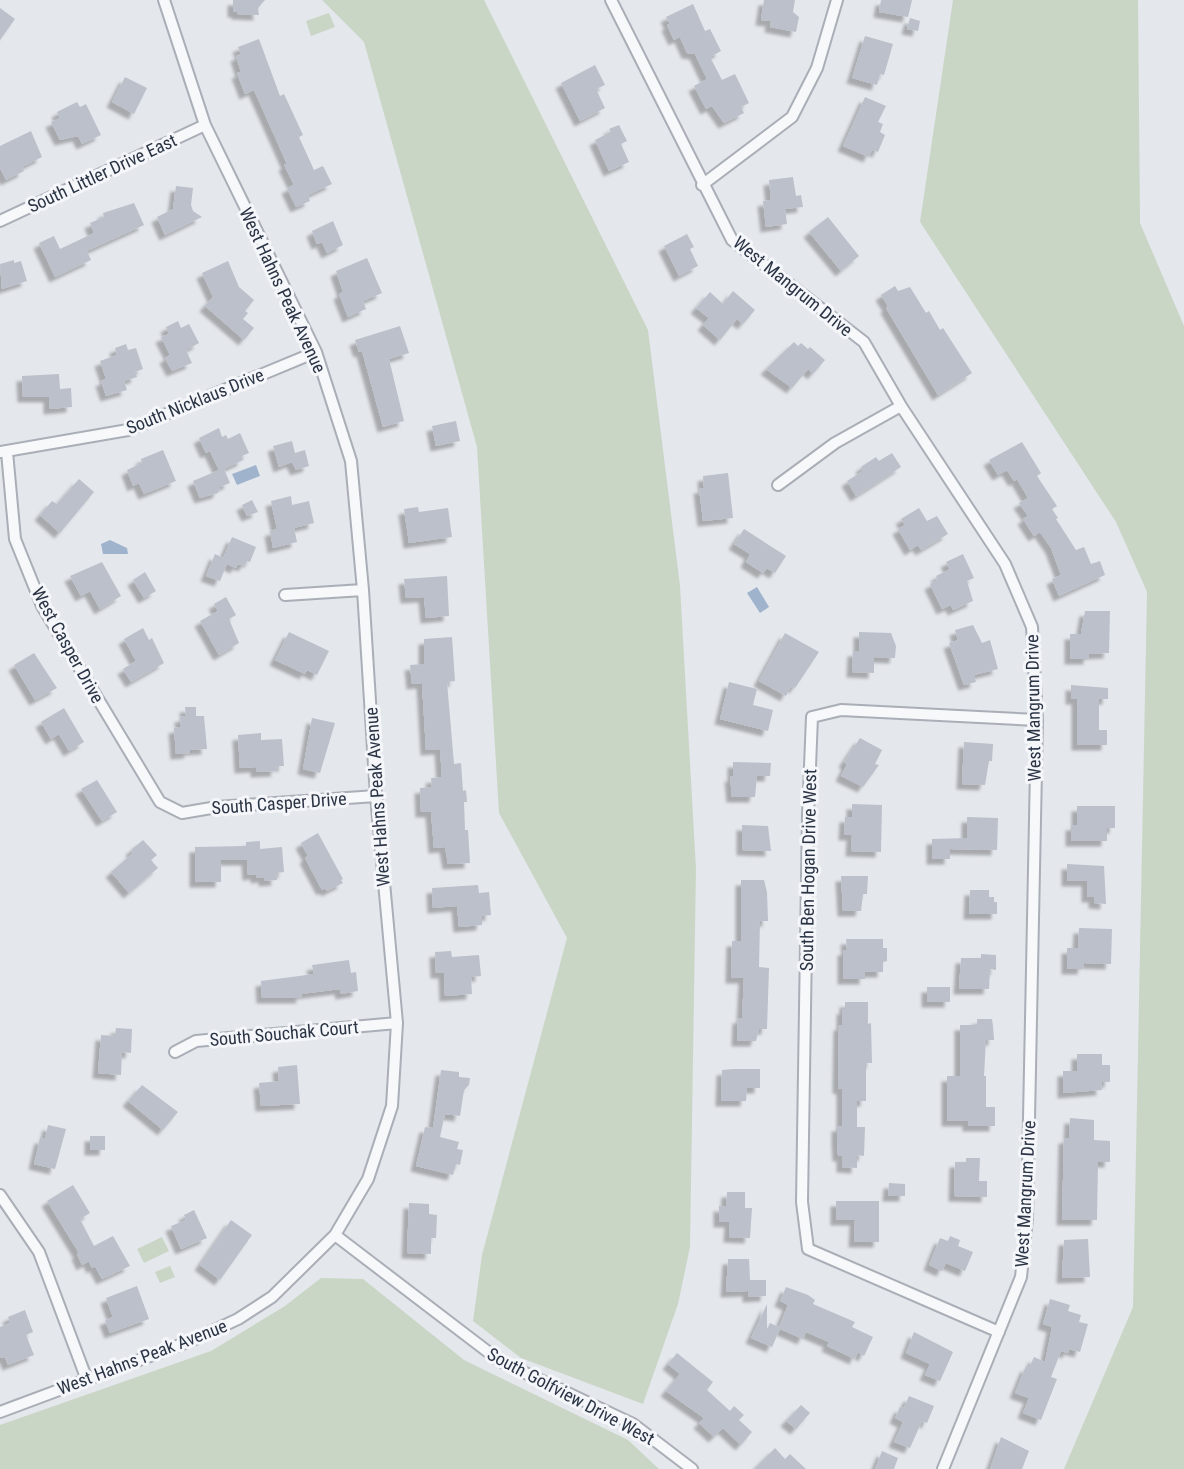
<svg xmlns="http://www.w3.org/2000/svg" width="1184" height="1469" viewBox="0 0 1184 1469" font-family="'Roboto Condensed',sans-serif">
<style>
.green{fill:#c9d6c5}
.water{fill:#9fb4cc}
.building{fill:#bbc0ca;filter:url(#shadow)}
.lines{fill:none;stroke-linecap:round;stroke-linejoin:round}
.minor-casing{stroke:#a9aeb7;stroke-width:14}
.minor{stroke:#f7f8fa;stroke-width:10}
.labels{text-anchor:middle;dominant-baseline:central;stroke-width:6;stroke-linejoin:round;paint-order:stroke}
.street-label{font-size:18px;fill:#2b3445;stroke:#f4f6f9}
</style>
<defs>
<filter id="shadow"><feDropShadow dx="-5.5" dy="5.5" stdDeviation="1.5" flood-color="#0004"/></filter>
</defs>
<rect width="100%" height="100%" fill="#e4e7ec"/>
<path class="green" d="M322,0h162l164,330 32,256 16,283 -6,378 -12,57 -35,100 -122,-46 -48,-37 9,-66 85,-317 -68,-125 -22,-366 -113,-405z
M953,0h185l2,223 44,103v1143h-120l69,-162 14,-715 -31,-70 -196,-300z
M329,13l6,14 -24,9 -5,-15z
M162,1237l7,14 -25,12 -7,-14z
M170,1266l5,11 -15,6 -5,-11z
M321,1278l42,1 101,81 164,80 31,29h-659v-44l211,-74 74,-45z"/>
<path class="water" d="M256,465l4,11 -23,9 -5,-11z
M110,540l17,8 1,6h-25l-2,-10z
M757,587l12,20 -9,6 -13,-20z"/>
<path class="building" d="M233,0h32l-7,8 1,7 -22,-1v-2h-4z
M764,0h31l-2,12 6,5 -3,15 -26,-5 1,-6 -10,-1z
M881,0h31l-4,17 -29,-5z
M693,4l12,27 5,-2 11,22 -11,6 12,23 13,-6 14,29 -8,4 3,6 -20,10 -12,-17 -6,3 -12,-23 13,-7 -12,-25 -8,-1 -7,-16 -6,3 -7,-15 3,-1 -4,-7z
M0,8l15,11 -15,21z
M910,18l10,3 -2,10 -11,-2z
M865,36l28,8 -9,31 -4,-1 -3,11 -25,-7z
M259,39l21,57 4,-2 19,41 -4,2 15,33 9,-4 9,18 -24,11 2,6 -14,6 -9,-19 7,-3 -10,-20 3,-1 -33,-74 -9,4 -8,-21 4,-1 -5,-16 5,-2 -3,-7z
M595,65l10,20 -9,4 9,19 -25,13 -19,-38z
M125,77l22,11 -13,26 -22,-12z
M865,97l21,9 -8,16 5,2 -3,8 5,3 -7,17 -6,-2 -3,7 -26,-11z
M77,102l3,5 6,-3 15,31 -19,9 -4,-8 -18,4 -9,-18 9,-4 -3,-6z
M619,125l8,16 -6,3 8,18 -20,9 -14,-31 16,-8 -2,-3z
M31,131l11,26 -20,10 2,4 -18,9 -6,-12v-22z
M793,177l3,19 5,-1 2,12 -18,2 2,15 -21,3 -3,-26 8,-1 -2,-20z
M176,186l17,2 -2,17 2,6 9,6 -37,18 -8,-18 16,-8z
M134,203l10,22 -57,26 4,9 -36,17 -16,-34 15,-7 6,13 34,-16 -4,-10 14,-6 -1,-4z
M828,217l31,39 -18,15 -32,-39z
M333,221l10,24 -16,8 -5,-11 -5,2 -5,-13z
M687,234l7,13 -4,2 8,17 -19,10 -15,-30z
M367,258l15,35 -19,8 3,8 -18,8 -9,-23 4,-2 -7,-21z
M14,260v3l7,-2 6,20 -25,8 -2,-25z
M228,261l11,26 15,13 -9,11 3,2 -5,6 11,9 -10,12 -39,-34 8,-9 -11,-24z
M895,286l3,5 12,-4 16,26 3,-2 11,19 3,-2 29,45 -34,22 -52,-87 2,-2 -7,-11z
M733,291l22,19 -12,14 -6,-5 -17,21 -17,-15 6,-7 -13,-10 14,-16 13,12z
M178,321l3,7 8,-4 10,19 -13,7 6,13 -20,8 -7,-13 5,-3 -9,-18 8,-3 -3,-7z
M400,326l9,27 -20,6 15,62 -21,6 -21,-76 -3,1 -4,-12z
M794,342l4,4 3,-3 7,6 2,-2 15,13 -12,14 -5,-5 -16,19 -26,-19z
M126,344l2,6 8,-2 7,21 -8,3 2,5 -13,4 3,9 -21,6 -5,-15 5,-2 -6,-18 17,-6 -2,-7z
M59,374l1,15 11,-1 1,19 -23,2v-12h-26l-1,-21z
M456,421l4,20 -24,5 -4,-20z
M219,428l3,9 4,-2 2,4 12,-6 9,20 -7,3 1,4 -19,9 6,14 -10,4 -2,6 -18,5 -7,-17 26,-11 -9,-19 -4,2 -7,-15z
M292,441l3,12 10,-3 4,16 -13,4 -4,-8 -13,5 -6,-21z
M1022,442l19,31 -4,3 20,30 -5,3 6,9 -2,1 20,31 8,-3 7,17 9,-3 5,14 -46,21 -7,-17 9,-4 -10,-27 -11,-16 -6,4 -11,-17 5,-3 -9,-13 9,-5 -11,-19 -3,2 -7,-11 -9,5 -9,-15z
M163,450l13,31 -32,13 -5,-11 -6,3 -6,-16 15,-7 -1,-4z
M892,453l9,14 -45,29 -9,-15 16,-10 -2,-4 15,-10 3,4z
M728,473l5,45 -30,3 -4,-33h5l-1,-12z
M79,479l15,13 -34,41 -20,-18 12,-14 5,3z
M291,496l1,9 17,-4 5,22 -20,5 3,14 -24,6 -3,-17 7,-2 -6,-28z
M252,500l6,12 -11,4 -5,-11z
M418,507l1,5 29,-4 4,29 -43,6 -5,-34z
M919,508l8,13 10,-5 11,18 -27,16 -3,-5 -8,5 -12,-21 7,-4 -4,-6z
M744,529l42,27 -11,17 -8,-5 -4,5 -17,-11 4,-8 -16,-10z
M232,537l24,10 -6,15 -3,-1 -3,5 -6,-2 -2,4 -9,-4 -7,17 -14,-5 9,-22 8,4z
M963,554l11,24 -7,3 6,20 -20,9 -2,-5 -9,4 -12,-25 8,-4 -2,-4 14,-7 -4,-7z
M102,562l19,34 -21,13 -10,-18 -9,5 -11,-20z
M145,572l11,19 -12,7 -11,-18z
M447,576l2,40 -23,2 -2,-21 -18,1 -2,-19z
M226,597l10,18 -7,4 10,24 -20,12 -19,-34 18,-10 -4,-7z
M1085,611h25l-1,42 -20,1v5h-19v-25h11z
M973,625l9,18 8,-3 8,29 -24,6 2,7 -12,3 -15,-42 9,-3 -3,-10z
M143,628l6,12 3,-2 12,25 -33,19 -8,-13 13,-8 -12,-22z
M289,632l40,19 -12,24 -10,-5 -2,4 -30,-14z
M859,632l32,1 5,13 -1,12 -21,-1v16l-22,-1 1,-21h6z
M785,633l34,19 -24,36 -4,-2 -5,10 -27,-15z
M452,637l3,44 -8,1 7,82 7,-1 2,28 3,-1 1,12h-3l1,28h3l2,33 -22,1 -3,-17 -11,1 -3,-36h-10l-1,-24 12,-1 -1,-9 11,-1 -2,-28 -14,1 -4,-67 -10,1 -2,-19 14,-1v-25z
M34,653l23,35 -22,12 -21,-35z
M729,682l28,7 -4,16 20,5 -5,21 -48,-12z
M1071,685l37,3v11h-9v31h8v15h-30v-46h-6z
M185,707h11v9h8l3,33 -18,1 1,3 -14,1 -2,-26 7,-1 -1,-10 6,-1z
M64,708l20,34 -15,9 -10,-17 -8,5 -10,-17z
M312,718l23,5 -15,50 -17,-4z
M261,733v7l21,-1 2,27h-8l1,5 -21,1v-5l-16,1 -2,-33z
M860,738l22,12 -7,14 4,1 -16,22 -22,-11 6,-12 -3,-2z
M964,742l29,2 -1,17h-3l-4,24 -23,-1z
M733,762l38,1 -1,13h-13l-2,21h-23l-2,-21 3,1z
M97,780l20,32 -15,9 -21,-32z
M852,804l30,1 -1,47 -30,-1 1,-16h-8l1,-18h7z
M1077,806h38v22h-8v13h-36v-16h6z
M967,817l31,1 -1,32 -47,-1v10h-18v-20l35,-1z
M742,825l26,1 3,25 -29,-1z
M318,833l25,46 -2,1 2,3 -16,8 -2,-3 -3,2 -17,-32 3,-2 -7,-13z
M143,840l14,15 -6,5 7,8 -29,25 -18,-21 22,-19 -2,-3z
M260,841v8l22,-2 2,25 -8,1 1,7 -13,1v-4l-8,1v-4l-8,1 -1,-15h-26v22h-26v-35l51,-1v-4z
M1067,864l37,2 2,38 -12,-1v-6h-7v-16h-20z
M841,876h27l-1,18h-4l-2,17h-18z
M741,880h23l3,12 1,29h-8l-1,46 10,1 -2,61h-8l-3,12h-19l1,-23h4l2,-40h-13l1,-37h9z
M478,885l1,8 10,-1 2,23 -9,1v9l-23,2 -2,-21 -24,2 -1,-20z
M970,890h19v7h5v5h3v12h-28z
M1079,928l33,1 -1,35 -27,-1 -1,6h-16v-21h11z
M846,939h37v9h4v13l-4,1v10h-18v7h-22v-29h4z
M451,951l1,6 27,-2 2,21 -10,1 1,17 -27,2 -1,-23h-8l-1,-21z
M981,954l15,1v15l-6,-1 -1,20h-30l2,-31h20z
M349,960l2,13 5,-1 2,19 -17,3 -1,-5 -39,5 1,4h-40l-1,-17 53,-7 -2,-9z
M927,987h23v15h-23z
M845,1002h23v22l3,-1 1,40h-6v38h-9v26h8l-1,29 -7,-1v13l-15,-1v-11h-4l-1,-18v-12h5v-37l-4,-1 1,-63h3v-16h3z
M977,1019h15l1,7 1,14h-8l-2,36h2v31h9v19h-27v-5h-21v-45h13v-51h17z
M116,1028l16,1 -1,24 -9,-1 -1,23 -23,-2 3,-38 14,1z
M1077,1054h25v11h8v17h-9l1,8 -39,3v-22h14z
M297,1065l3,39 -39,2 -2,-23 20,-2 -1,-14z
M733,1069h27v19h-13l-1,13h-25l1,-31z
M441,1070l18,2v5l11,1 -1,7 -5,5 -4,26 -15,-2 -5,23 19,5 -2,7 6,1 -3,15 -4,-1 -3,11 -37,-9 9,-39 8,1z
M142,1085l36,27 -15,18 -35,-29z
M1070,1118l24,2v20l16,1v21h-12l-1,58h-35l2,-82h5z
M48,1125l18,4 -11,40 -21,-5 6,-26 5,1z
M90,1136h15v14h-15z
M966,1158h14l-1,23h8v16l-33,-1 1,-34h11z
M889,1183l16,1v12h-17z
M73,1185l17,28 -10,6 14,27 19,-10 17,30 -28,13 -7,-13 -3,2 -3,-7 -7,4 -5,-11 2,-1 -32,-52z
M727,1192h18v16h7l-2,30 -21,-1 1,-15h-11v-16l7,1z
M836,1201h43v41h-25l1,-22h-19z
M409,1203l20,1v10l8,1 -1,23h-5v16l-24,-1z
M194,1210l13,28 -26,11 -10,-23 15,-6 -2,-5z
M231,1220l21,15 -32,45 -20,-15z
M950,1236l10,4 -2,6 15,6 -8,19 -19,-8 -4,8 -13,-6 11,-27 8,3z
M1088,1239l2,38 -28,1 2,-38z
M728,1259h21l1,21h16v16l-18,1v-6l-22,1z
M137,1286l12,33 -39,14 -5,-13 8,-3 -7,-19z
M786,1287l22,8 7,5 -2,4 42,18 -3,5 21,10 -9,19 -6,-4 -3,7 -28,-13 2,-4 -23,-10 -3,7 -23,-10 -8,18 -21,-9 16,-34v25l3,-6 9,4 9,-22 -8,-4z
M1050,1299l20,6 -2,6 13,4 -2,7 9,2 -8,28 -11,-3 -1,4 -7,-2 -10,26 6,2 -16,41 -18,-7 6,-15 -14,-5 11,-27 3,2 5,-11 11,5 7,-35 -9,-3z
M25,1310l8,22 -7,3 8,20 -26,10 -3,-8 -5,1v-31l10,-4 -2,-6z
M914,1332l39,20 -13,29 -15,-6 5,-11 -24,-11z
M677,1353l36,29 -6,8 23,21 4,-5 10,9 -5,5 13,12 -11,13 -18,-17 -9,9 -15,-14 5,-5 -38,-27 14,-17 -12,-10z
M909,1396l25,10 -7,17 -5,-2 -12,27 -16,-6 9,-20 -8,-4 5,-11 4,1z
M801,1405l9,8 -14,16 -10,-8z
M1001,1437l28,14 -7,18h-32z
M775,1448l10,11 5,-5 16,15h-52z
M882,1451l16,7 -4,11h-19z"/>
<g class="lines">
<defs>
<path id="minor" d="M611,0l121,240 132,102 37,64 104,158 27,63 5,93 -10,498 -6,59 -78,192
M702,185l90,-68 25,-49 20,-68
M0,221l205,-96
M0,452l128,-22 188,-78
M7,452l8,87 27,67 118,196 22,11 35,-6 159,-11
M778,485l57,-42 66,-37
M285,595l78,-5
M175,1052l21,-11 201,-18
M0,1195l39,57 48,128
M335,1235l165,126 133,63 59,45
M999,1332l-191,-83 -6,-47 6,-386 4,-99 29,-7 196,10
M0,1412l193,-72 45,-21 34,-22 63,-62 33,-56 24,-73 5,-83 -21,-227 -13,-206 -12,-129 -35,-109 -111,-227 -41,-125"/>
</defs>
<use href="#minor" class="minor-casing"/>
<use href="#minor" class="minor"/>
</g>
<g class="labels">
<g class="street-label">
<text transform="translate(102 173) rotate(-25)">South Littler Drive East</text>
<text transform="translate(793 286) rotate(39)">West Mangrum Drive</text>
<text transform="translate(283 290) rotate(65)">West Hahns Peak Avenue</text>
<text transform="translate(195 401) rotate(-22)">South Nicklaus Drive</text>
<text transform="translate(68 645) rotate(61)">West Casper Drive</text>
<text transform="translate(1033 708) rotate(-91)">West Mangrum Drive</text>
<text transform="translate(377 797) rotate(-94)">West Hahns Peak Avenue</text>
<text transform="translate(279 803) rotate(-4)">South Casper Drive</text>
<text transform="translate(808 870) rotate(-89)">South Ben Hogan Drive West</text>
<text transform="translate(284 1033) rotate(-5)">South Souchak Court</text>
<text transform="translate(1025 1194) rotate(-87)">West Mangrum Drive</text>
<text transform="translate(142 1357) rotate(-21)">West Hahns Peak Avenue</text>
<text transform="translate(571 1396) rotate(28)">South Golfview Drive West</text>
</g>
</g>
</svg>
